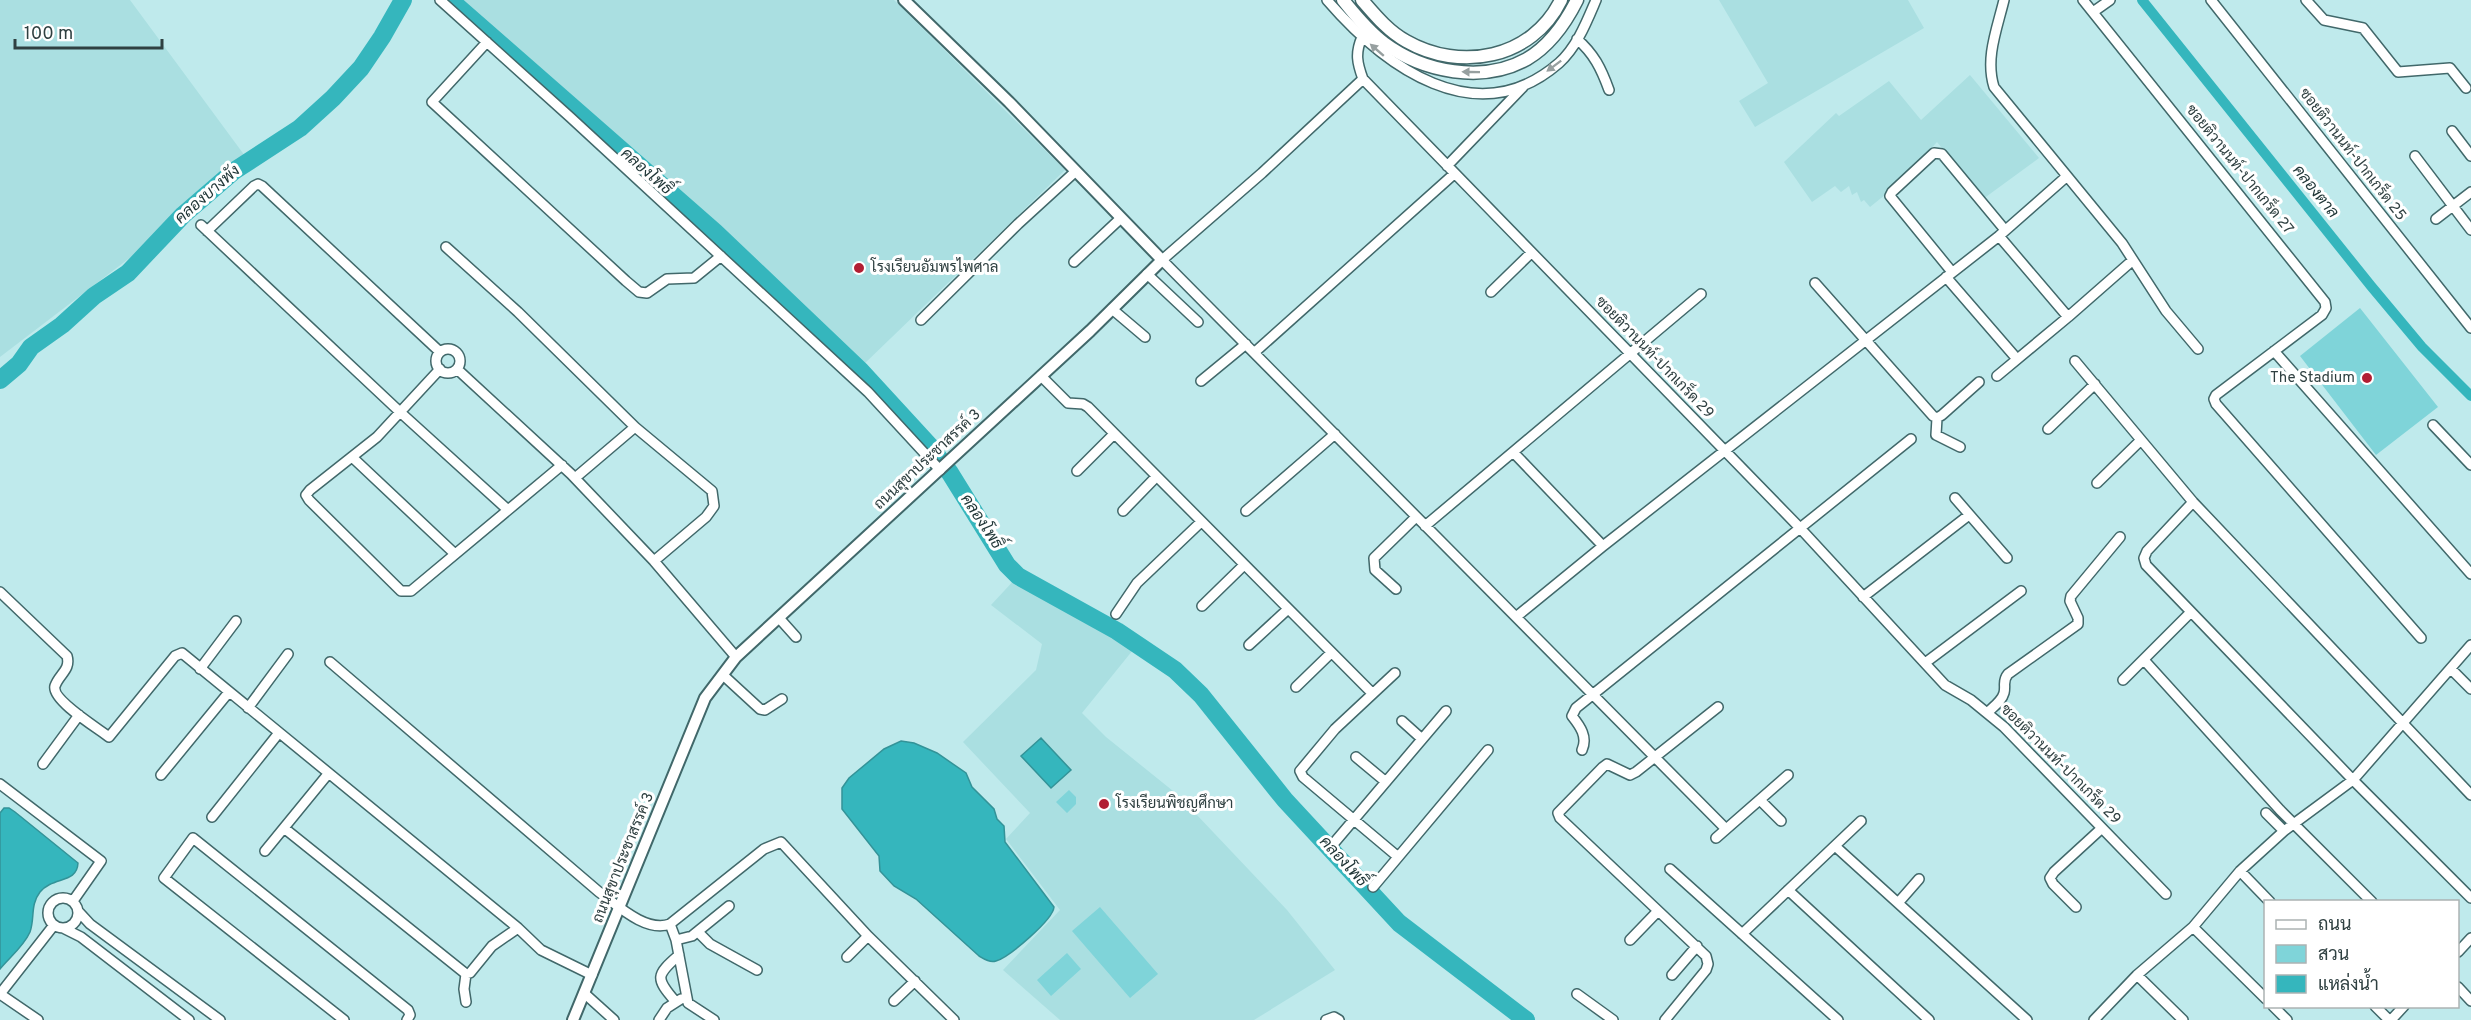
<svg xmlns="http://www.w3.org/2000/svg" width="2471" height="1020" viewBox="0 0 2471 1020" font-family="Overpass,Sarabun,sans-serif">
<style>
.built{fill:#aadfe1}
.green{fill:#7fd4d9}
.water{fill:#35b6bd;stroke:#339398;stroke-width:1.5}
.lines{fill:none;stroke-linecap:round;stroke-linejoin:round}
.canal{stroke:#35b6bd;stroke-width:10}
.river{stroke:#35b6bd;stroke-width:18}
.minor-casing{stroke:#41686a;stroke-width:12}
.tertiary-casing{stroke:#41686a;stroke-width:14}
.secondary-casing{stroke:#41686a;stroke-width:15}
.minor{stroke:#fff;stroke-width:9}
.tertiary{stroke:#fff;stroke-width:10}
.secondary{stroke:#fff;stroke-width:12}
.oneway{fill:#97a0a0}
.poi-dot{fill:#b11e33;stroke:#fff;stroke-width:2}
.labels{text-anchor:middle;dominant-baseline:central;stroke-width:6;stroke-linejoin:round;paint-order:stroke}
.street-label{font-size:15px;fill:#2f4041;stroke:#fff}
.poi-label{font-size:15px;fill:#2f4041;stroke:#fff;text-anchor:start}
.water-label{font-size:16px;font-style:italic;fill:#1e3435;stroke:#fff}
</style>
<rect width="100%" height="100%" fill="#bfeaec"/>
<path class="built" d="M0,0h130l115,156 -101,91 -144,110z
M461,0h433l171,170 -203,196z
M1719,0h189l16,28 -169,99 -16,-26 29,-18z
M1970,75l69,83 -56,41 -46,-57 -41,44 -26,21 -6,-7 -3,2 -4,-10 -5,3 -3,-9 -8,6 -6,-6 -23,16 -28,-40 52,-49 3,3 50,-35 32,39z
M1018,576l119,69 -55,68 24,24 72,58 109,115 48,60 -81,50h-194l-57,-50 57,-60 -54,-71 24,-26 -67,-71 73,-72 6,-26 -51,-39z"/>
<path class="green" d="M2360,308l78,99 -62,48 -76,-99z
M1069,790l7,7v7l-9,9 -11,-11z
M1100,907l58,67 -28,24 -58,-67z
M1067,953l14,16 -30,27 -14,-16z"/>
<path class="water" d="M1041,738l30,32 -20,18 -30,-32z
M901,741l13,2 23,10 29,20 6,14 22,22 3,10 7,7 1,16 49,65c-1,13 -45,50 -58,54 -6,2 -12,-2 -17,-5l-63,-57 -22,-13 -14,-15 -1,-15 -37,-47v-21l7,-10 35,-29z
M4,808h5l6,4 63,51c-1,21 -25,13 -38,29 -10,13 -5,26 -10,40 -6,14 -21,26 -30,37v-156z"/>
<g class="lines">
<path class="canal" d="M2142,0l229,286 51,61 49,49"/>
<path class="river" d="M450,0l265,232 146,139 68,74 21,28 57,92 11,11 99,55 58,39 26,25 84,105 114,123 127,97
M0,380l19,-16 12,-17 31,-22 32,-29 34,-23 55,-58 51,-44 66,-43 33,-30 28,-30 21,-31 21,-37"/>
<defs>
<path id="minor" d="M440,0l130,117 298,275 72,78
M1327,0c57,66 149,135 232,63 18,-16 28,-42 37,-63
M2004,0c-7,29 -19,58 -10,87l128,156 44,68 32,38
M2083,0l242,302 1,6 -4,7 -106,80 -2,4 2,5 205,234
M2211,0l260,328
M2306,0l18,20 39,8 35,44 52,-4 16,20
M2093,12l17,-12
M1362,37c-7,16 -5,26 1,42l437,449 145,157 26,15 33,27 162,167
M1577,39c17,15 24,29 32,51
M487,42l-55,60 194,179 13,11 8,1 20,-14 27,-1 27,-22
M1363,79l-101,94 -100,87 564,569
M2452,131l19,25
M2415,156l56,74
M1447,166l76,-79
M2436,219l35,-27
M201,225l199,187 108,98
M207,231l47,-45 4,-2 4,2 178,166
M1999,236l69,81
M446,247l72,65 117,115
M1074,262l47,-44
M1952,272l-62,-76 2,-4 42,-39 8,1 63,76
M1147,274l51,48
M1946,277l71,82
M1815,283l118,133 4,2 5,-3 37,-33
M1491,292l40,-39
M1112,309l33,28
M921,320l97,-96 58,-53
M436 361a12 12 0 1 1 24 0a12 12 0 1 1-24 0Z
M2274,351l197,223
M1255,352l199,-178
M2075,361l118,141 278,293
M440,369l-63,68 -67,53 -4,5 3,5 92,91h10l151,-126
M457,369l114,105 83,87 82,96
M1041,376l27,27 15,1 5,3 284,286
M1997,376l71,-59 65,-57
M1201,381l45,-37
M1937,418l-1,17 24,12
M2433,425l38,40
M2048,429l47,-45
M1513,452l90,94
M352,457l103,97
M1077,471l37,-37
M575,478l60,-51 77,64 2,15 -8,11 -52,44
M2097,483l44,-43
M1955,498l52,60
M2193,502l-46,49 -3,7 2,7 207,215 118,118
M1123,511l33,-34
M1246,511l89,-77
M1425,526l276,-232
M1396,589l-21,-19 -1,-12 42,-41
M0,592l67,64c4,14 -8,18 -12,30 -4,14 44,43 54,51l66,-81 7,-3 336,275 23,22 51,25
M1863,597l106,-82
M1202,606l42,-41
M1116,614l21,-31 64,-61
M1516,617l87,-71 396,-310 67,-59
M779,618l17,19
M1249,645l39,-36
M2144,660l136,150 92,92
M330,662l269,230c18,13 47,41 71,32l94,-75 17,-7 87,94 86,84
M1925,663l96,-72
M200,669l36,-48
M2451,669l20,20
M1395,673l-60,56 -35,42 3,6 94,79
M723,675l37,34 5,1 17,-11
M2123,680l68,-68
M1296,687l35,-34
M248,708l40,-54
M1987,713c6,-6 15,-12 17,-20 2,-8 -2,-12 4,-19l70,-50v-6l-8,-17 1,-5 49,-59
M1402,721l20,18
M1582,750c6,-13 -2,-24 -10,-34l4,-8 335,-269
M1356,757l30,25
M43,764l36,-49
M161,775l68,-83
M0,784l101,77 -28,40
M1760,800l21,21
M2266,813l18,18
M212,817l66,-83
M284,828l182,146
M1716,838l72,-63
M1334,843l112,-132
M1835,846l192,174
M265,851l63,-77
M1670,869l168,151
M2240,871l30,31
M1373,887l115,-137
M1788,890l141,130
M48 913a15 15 0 1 1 30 0a15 15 0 1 1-30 0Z
M1898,903l21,-24
M2076,907l-23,-23 -3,-6 4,-6 48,-44
M78,911l12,13 130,96
M670,924l6,16 12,63 26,17
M2193,927l73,72
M63,928l18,9 108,83
M698,932l12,12 47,26
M1742,934l119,-113
M676,940l16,-4 37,-30
M1630,940l28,-29
M2458,952l13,-14
M847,957l21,-21
M1672,975l25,-29
M2137,975l46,45
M2458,987l13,14
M584,993l30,27
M1577,994l36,26
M675,1001c-20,-23 -19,-26 4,-46
M894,1001l21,-20
M466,1002l-2,-13 2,-15 4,-1 22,-27 26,-18
M2273,1006l14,14
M2375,1006l14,14
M38,1020l-38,-26 54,-69
M344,1020l-180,-142 29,-40 215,172 2,5 -3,5
M659,1020l8,-12 14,-9
M1326,1020l8,-3 5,3
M1665,1020l41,-50 2,-6 -2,-8 -146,-138 -2,-5 45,-46 4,-3 23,11 6,-3 82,-65
M2094,1020l43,-45 56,-48 47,-56 44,-40 69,-51 118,-135
M2391,1020l13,-14"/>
<path id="tertiary" d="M573,1020l132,-322 31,-41 354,-326 72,-71 -153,-158 -105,-102"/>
<path id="secondary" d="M1343,0c12,15 25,31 41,43 39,29 99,41 143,16 22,-13 39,-37 50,-59
M1362,0c13,15 26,31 44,41 54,31 126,18 155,-41"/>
</defs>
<use href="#minor" class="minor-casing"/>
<use href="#tertiary" class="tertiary-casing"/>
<use href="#secondary" class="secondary-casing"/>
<use href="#minor" class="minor"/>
<use href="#tertiary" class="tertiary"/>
<use href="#secondary" class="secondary"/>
</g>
<defs><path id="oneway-solid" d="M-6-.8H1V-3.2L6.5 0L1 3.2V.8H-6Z" transform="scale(1.5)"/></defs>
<g class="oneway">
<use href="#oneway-solid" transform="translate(1377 50) rotate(-139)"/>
<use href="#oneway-solid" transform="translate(1554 66) rotate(143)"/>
<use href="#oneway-solid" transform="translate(1471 72) rotate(-179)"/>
</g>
<g class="poi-dot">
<circle cx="859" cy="268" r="6"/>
<circle cx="2367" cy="378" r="6"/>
<circle cx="1104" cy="804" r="6"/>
</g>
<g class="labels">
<g class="street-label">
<text transform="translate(2352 155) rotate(52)">ซอยติวานนท์-ปากเกร็ด 25</text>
<text transform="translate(2239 170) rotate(51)">ซอยติวานนท์-ปากเกร็ด 27</text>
<text transform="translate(1654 358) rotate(46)">ซอยติวานนท์-ปากเกร็ด 29</text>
<text transform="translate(928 460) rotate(-43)">ถนนสุขาประชาสรรค์ 3</text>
<text transform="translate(2060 765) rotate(45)">ซอยติวานนท์-ปากเกร็ด 29</text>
<text transform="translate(624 858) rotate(-68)">ถนนสุขาประชาสรรค์ 3</text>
</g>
<g class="poi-label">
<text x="871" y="268">โรงเรียนอัมพรไพศาล</text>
<text x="2355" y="378" text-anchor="end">The Stadium</text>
<text x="1116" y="804">โรงเรียนพิชญศึกษา</text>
</g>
<g class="water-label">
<text transform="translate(646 172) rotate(41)">คลองโพธิ์</text>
<text transform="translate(2315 192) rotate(51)">คลองตาล</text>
<text transform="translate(208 195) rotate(-41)">คลองบางพัง</text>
<text transform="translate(981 522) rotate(56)">คลองโพธิ์</text>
<text transform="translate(1343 862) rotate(47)">คลองโพธิ์</text>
</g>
</g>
<rect x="2264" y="900" width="195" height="108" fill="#ffffff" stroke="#acb3b3" stroke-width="1.5"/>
<rect x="2276" y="920" width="30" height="9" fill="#ffffff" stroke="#acb3b3" stroke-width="1.5"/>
<text x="2318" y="930" font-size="18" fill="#2f4041">ถนน</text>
<rect x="2276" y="945" width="30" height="18" fill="#7fd4d9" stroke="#acb3b3" stroke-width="1.5"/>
<text x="2318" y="960" font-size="18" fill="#2f4041">สวน</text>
<rect x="2276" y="975" width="30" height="18" fill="#35b6bd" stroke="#acb3b3" stroke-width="1.5"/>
<text x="2318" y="990" font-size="18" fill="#2f4041">แหล่งน้ำ</text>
<path d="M15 39v9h147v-9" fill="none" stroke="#2f4041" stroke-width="3"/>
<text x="24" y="39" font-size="18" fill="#2f4041" stroke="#ffffff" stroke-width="4.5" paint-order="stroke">100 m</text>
</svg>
